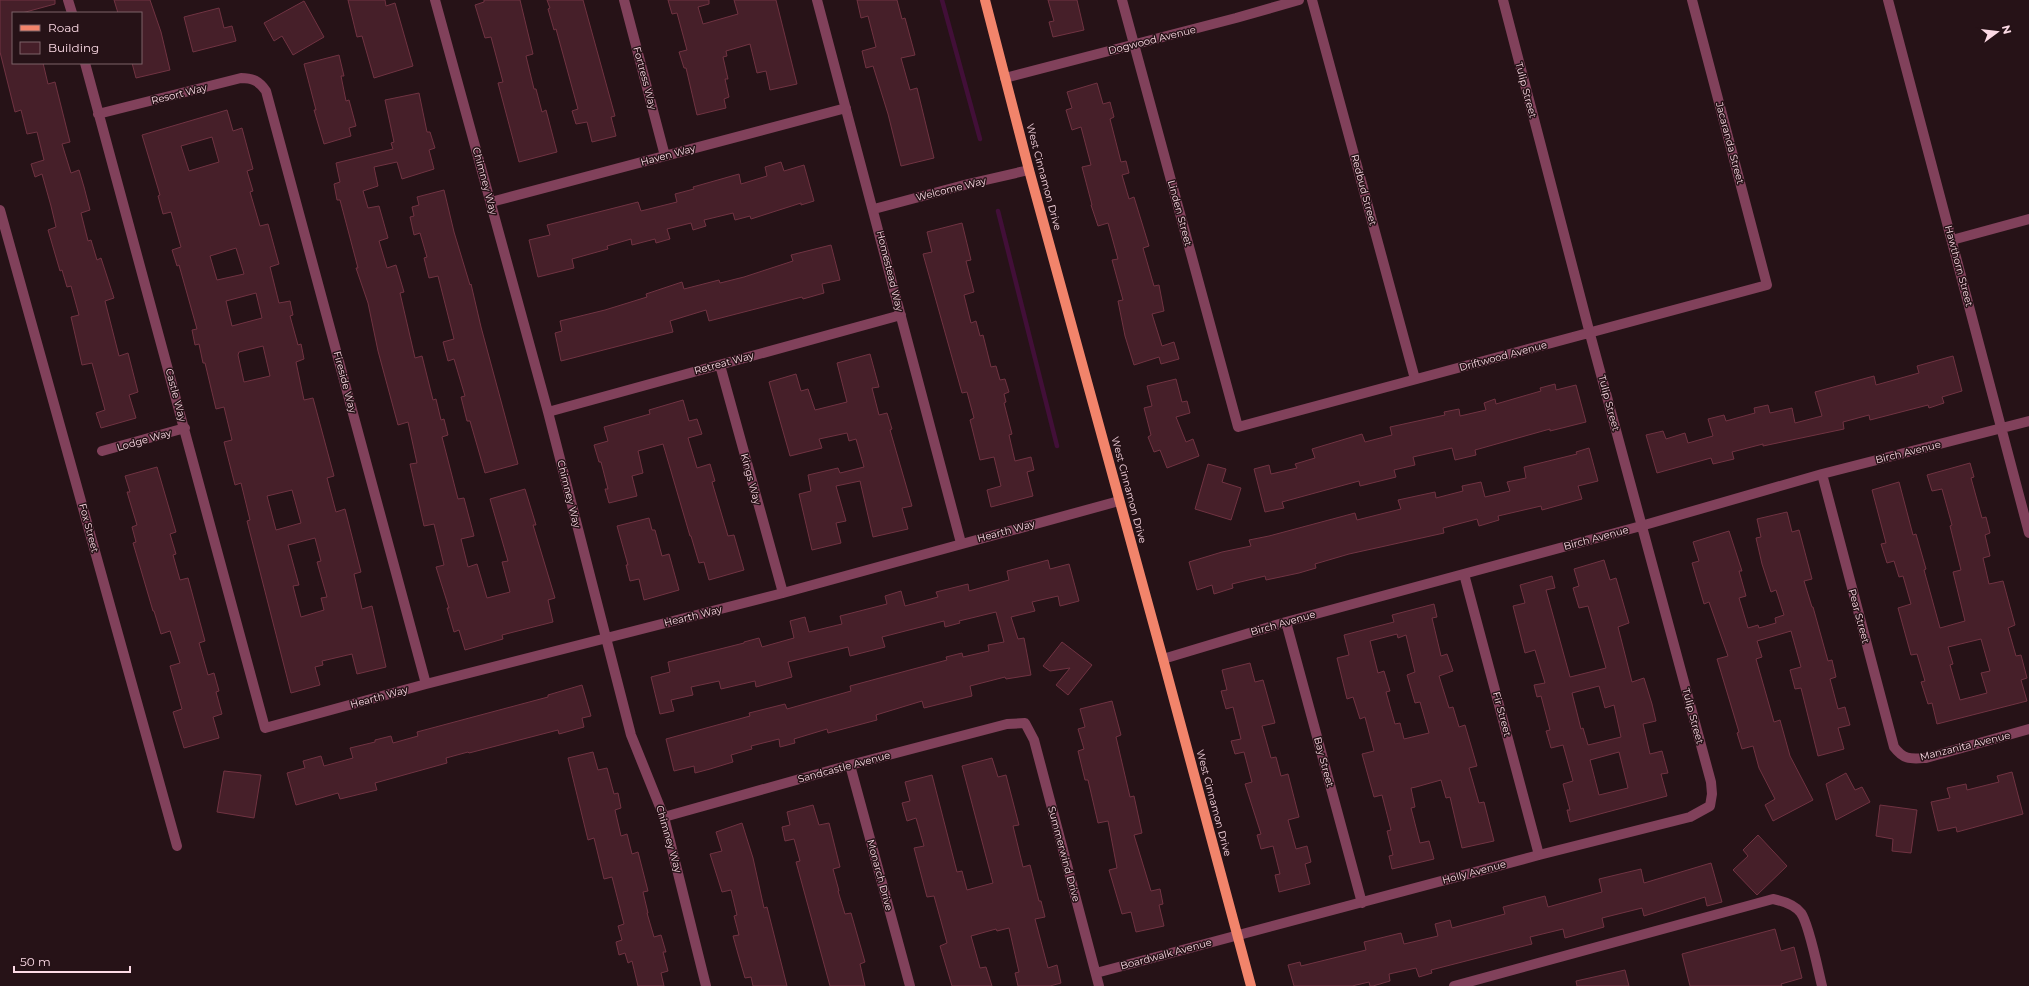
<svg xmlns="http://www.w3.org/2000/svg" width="2029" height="986" viewBox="0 0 2029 986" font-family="Montserrat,sans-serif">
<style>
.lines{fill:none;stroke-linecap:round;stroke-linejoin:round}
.stream{stroke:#420f38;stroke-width:4.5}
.building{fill:#461f29;stroke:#703342;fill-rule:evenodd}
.minor{stroke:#81415b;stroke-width:10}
.major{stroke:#f2846b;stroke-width:10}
.labels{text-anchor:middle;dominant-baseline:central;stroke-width:3;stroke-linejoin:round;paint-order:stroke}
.street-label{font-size:10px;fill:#fcdae5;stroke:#261217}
</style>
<rect width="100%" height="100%" fill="#261217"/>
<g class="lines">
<path class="stream" d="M942,0l38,139
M998,211l59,235"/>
</g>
<path class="building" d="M0,0h55v4l-33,9h-9v50h30l5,21 7,-2 15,60 -8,2 9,29 8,-3 5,17 6,23 -9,3 7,28 3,-1 6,20 4,-2 13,40 -9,3 14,55 9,-3 10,39 -9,3 7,23 -35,10 -5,-15 9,-3 -13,-47 -10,2 -11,-48 8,-2 -8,-29 -4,1 -5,-17 -2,1 -12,-41 8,-3 -5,-21 -9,-32 -7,3 -4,-13 13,-4 -7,-28 -10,2 -6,-24 -6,2 -15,-60z
M114,0h36l11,32 9,38 -34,8 -4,-15h9v-50h-23z
M348,0h37l1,6 9,-3 18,63 -39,12 -12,-42 -5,1z
M484,0h36l13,54 -7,2 8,33h2l6,23 4,-2 11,42 -38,10 -21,-79 5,-1 -12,-45 -6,1 -10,-33 9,-3z
M547,0h36l32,116 -4,1 5,19 -24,6 -5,-20 -11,2 -4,-13 6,-2 -22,-80 -2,1 -6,-21 2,-1z
M668,0h41v4l-11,3 5,17 35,-10 -4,-14h42l21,84 -27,6 -4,-19 -9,2 -7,-29 -24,7 1,5 -4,1 5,22h-3l4,18 -5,2 2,9 -29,7 -11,-47h-2l-5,-16 8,-2 -10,-37 -5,1z
M857,0h40l5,19 3,-1 10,37 -14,3 9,32 7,-2 17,70 -33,8 -13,-52 -15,-48 -7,2 -4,-17 14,-4 -8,-31 -7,2z
M1048,0h29l7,30 -31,7 -4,-15 5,-1z
M304,1l20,36 -31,18 -11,-19 -8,5 -10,-18z
M219,8l5,20 8,-2 4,15 -43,11 -9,-35z
M339,55l5,21h-3l5,25 3,-1 7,26 -7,2 2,8 -27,8 -10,-34h2l-12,-46z
M1097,83l6,21 7,-2 4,15 -4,2 11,43 5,-1 3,12 -7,2 7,24 5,-2 15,49 -6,2 11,38 5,-1 5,26 -12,3 10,32 12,-4 5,17 -18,5 -2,-7 -25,8 -9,-29 -7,-35 5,-1 -11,-40 6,-1 -10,-36 -10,3 -7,-21h1l-10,-38 9,-2 -10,-38 -9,3 -6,-20 6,-2 -5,-16z
M419,93l8,39h3l5,16 -6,2 5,19 -32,10 -5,-17 -23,5 4,19 -15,5 5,17 11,-2 9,32 -9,3 8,27 9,-3 8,27 -4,1 15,65 7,-2 11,44 3,-1 5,21 3,-1 4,16 -6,2 16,62 6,-1 10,38 -13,3 7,28 9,-3 10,34 23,-6 -8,-30 6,-1 -18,-62 35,-10 11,36h-3l22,73 -7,2 5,22 -51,13 1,4 -38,11 -6,-20 -5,2 -7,-24h2l-13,-41 8,-2 -10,-41 -10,2 -14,-62 7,-1 -9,-41 -10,3 -20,-74 -10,-48 -12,-35h2l-18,-68h-3l-3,-16 6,-2 -4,-19 57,-14 -2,-6 3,-1 -9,-42z
M227,110l6,21 9,-3 11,41 -6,2 6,20 -3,1 10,34 8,-2 11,40 -9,3 9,36 11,-2 3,14 -3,1 8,29 3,-1 3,15 -8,3 8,38 9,-2 21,78 -7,2 9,34 9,-3 16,63 -7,2 8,35 10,-3 14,61 -29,7 -5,-20 -30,7 1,4 -8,2 5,18 -29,8 -44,-172 3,-1 -9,-37 -6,2 -11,-43 8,-2 -8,-33 -8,2 -11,-46h-2l-4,-19 -4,1 -3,-15 5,-1 -18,-64 -2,1 -5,-16 9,-3 -10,-35 -8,2 -5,-18 2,-1 -18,-60zM212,137l7,25 -30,9 -8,-25zM236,248l8,26 -27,6 -7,-24zM256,293l6,25 -30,8 -6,-25zM263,346l7,30 -26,6 -6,-27 1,-3zM292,490l9,33 -25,7 -9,-34zM315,538l6,23 -4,1 10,35 -6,1 3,12 -23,7 -8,-31 6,-1 -11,-40z
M781,162l3,9 20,-6 10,36 -13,4v-2l-50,16 -1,-3 -15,4 -2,-7 -29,7 2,6 -13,4 -2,-7 -24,6 3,10 -14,4 -1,-4 -23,6 -1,-6 -24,7 1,3 -36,10 2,9 -36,9 -9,-37 21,-5 -3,-10 91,-23 3,9 36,-9 -2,-8 19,-5 -1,-2 46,-13 2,10 26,-8 -2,-9z
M444,190l10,42 16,53 1,-1 10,43 37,137 -33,9 -15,-52h-3l-6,-24 4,-1 -11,-37 -6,2 -5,-19 11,-3 -16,-63 -9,2 -5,-20 3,-1 -7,-24 -6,2 -4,-18 4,-1 -2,-9 7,-2 -2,-8z
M962,223l9,37 -5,1 8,31 -10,3 7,28 5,-2 4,15 3,-1 8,32 5,-1 4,14 5,-1 4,13 -5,2 2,8 -2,1 8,31 -3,1 6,26 16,-4 3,13 -7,2 6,24 -42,11 -4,-17 14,-4 -7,-29 -14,3 -10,-40 4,-2 -7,-26 -5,1 -39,-139 9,-2 -5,-20z
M831,245l9,35 -18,4 2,9 -21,6 -1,-2 -93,24 -3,-11 -36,11 3,11 -112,29 -6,-28 7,-2 -2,-10 45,-11 42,-13 -1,-3 36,-12 2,7 35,-9 1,3 24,-6 49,-16 -2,-6z
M870,354l9,33 -7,1 7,27 8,-2 5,16 -2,1 22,76 -10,2 6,21 -35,8 -13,-56 -24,5 10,35 -10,2 5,20 -29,7 -13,-56 12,-3 -3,-16 30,-7 2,5 24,-6 -8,-28 -7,2 -2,-8 -28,6 3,9 -32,8 -21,-74 27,-8 5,17 7,-2 7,21 32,-8 -10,-39z
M1953,356l9,35 -20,6 2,6 -15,5 -1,-3 -58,15 -1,-5 -26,7 1,7 -81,17v-2l-31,8 2,7 -21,5 -2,-6 -54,15 -11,-38 17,-4 3,8 19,-6 3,10 25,-7 -5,-17 16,-4 2,6 29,-8 -1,-5 14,-3 2,8 22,-5 3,15 27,-7 -7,-24 59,-16 2,9 43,-12 -2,-7z
M1176,379l6,23 5,-1 3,12 -14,4 10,25 7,-3 6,17 -32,12 -7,-18 -6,2 -6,-15 3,-2 -7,-27 8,-2 -5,-20z
M1555,384l1,6 20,-5 10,37 -36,9v-2l-75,21 1,5 -21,5 -3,-12 -39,9 2,8 -21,5 2,7 -36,9 -1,-5 -77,21 2,6 -19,4 -11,-43 15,-4 2,9 26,-6 -2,-4 20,-6 -3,-9 50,-15 3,8 27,-7 -2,-8 55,-12 -1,-3 15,-3 1,7 26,-6 -2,-7 11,-4 1,5 45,-13 -1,-3z
M683,400l6,21 8,-2 5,15 -14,4 9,30 13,-4 5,17 -3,1 16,54 6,-1 10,35 -35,10 -5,-18 -5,1 -8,-27h-1l-27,-92 -25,7 5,22 -11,3 5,20 -28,7 -4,-14h3l-7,-27h-2l-5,-17 14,-4 -4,-14 46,-13 -1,-4z
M1589,448l9,33 -20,5 4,13 -40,11 -1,-4 -43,10 1,4 -20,6 -2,-7 -34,9 1,5 -95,21 -34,10 1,4 -17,5 -33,7 -1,-4 -33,8 1,4 -19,6 -2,-9 -15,5 -8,-28 33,-10 29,-6 -2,-6 20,-4 86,-23 2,7 44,-11 -3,-9 37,-8 1,6 27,-7 -1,-5 19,-4 4,15 25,-6 -3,-9 19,-4 -2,-11 53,-13 -1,-2z
M1970,463l4,14 -3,1 11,40 4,-1 4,16 -5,2 5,21 -7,2 6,26 14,-3 12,44 -7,3 8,28 5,-1 6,23 -6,2 6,21 -90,23 -5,-21 -4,1 -7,-22 4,-1 -8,-27 -6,1 -13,-47 13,-4 -8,-28 -4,1 -5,-16 -7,2 -6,-19 5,-1 -14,-53 27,-8 14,53 3,-1 10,35 -2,1 16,58 25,-7 -12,-49 8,-2 -11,-44 2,-1 -10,-36 -10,2 -5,-16zM1981,639l9,32 -9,2 6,20 -27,7 -10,-35 3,-1 -5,-17z
M1208,464l18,5 -4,13 19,6 -10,32 -36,-11z
M157,467l19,65 -6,2 6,20 -3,1 7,25 8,-2 17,63 -6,2 9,32 6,-2 5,18 -3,1 6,22 -9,3 6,21 -35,10 -11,-36 9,-3 -12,-43 10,-3 -10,-32 -9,3 -7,-23h-1l-20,-68 3,-1 -4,-15 5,-2 -10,-33h3l-5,-16z
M1787,512l5,20 7,-2 13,49 -8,2 8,26h1l15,54 4,-1 4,17 -6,2 8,30 7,-2 5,18 -12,3 6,21 -26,7 -17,-68 -6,1 -5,-19 11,-3 -10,-36 -34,10 5,16 -6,2 18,63 6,-2 10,36 23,44 -40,21 -8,-16 10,-6 -16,-31 -6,-22 -11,3 -5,-16 2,-1 -22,-73 11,-3 -19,-54 -5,2 -12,-41 7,-2 -6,-19 36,-11 13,40h-3l7,25 -7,2 9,30 10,-3 1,3 17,-5 -1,-5 9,-3 -8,-25 -5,2 -9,-28 -6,-26 5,-1 -4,-18z
M649,518l3,12h3l7,26 7,-2 10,36 -35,10 -5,-21 -9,2 -4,-16h2l-11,-39z
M1048,560l2,9 19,-5 10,37 -19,5 -2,-10 -26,6 3,9 -24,6 7,22 6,-1 7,37 -25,4 -1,-2 -35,9 2,10 -48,12 -2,-7 -46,14 1,5 -49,13 -1,-4 -33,10 1,4 -15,4 -1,-8 -28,7 1,3 -21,6 2,7 -23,7 -15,4 -1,-7 -20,5 -8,-32 84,-23 -1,-3 36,-9 2,5 64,-18 -1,-5 97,-26 -1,-3 16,-4 1,4 26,-6 -1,-6 16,-3 -8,-30 -37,9 1,2 -15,4 -1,-6 -62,16 3,10 -35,9 -2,-9 -60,15 4,15 -36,10 -1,-6 -34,8 -2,-8 -28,6 2,8 -22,5 3,11 -14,3 -9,-37 19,-5 -2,-10 76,-19v-1l15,-4 3,9 32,-9 -4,-17 15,-4 4,15 33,-8 -2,-8 47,-12 -2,-8 16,-5 4,15 33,-9 -2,-5 32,-8 1,7 40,-11 -2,-9z
M1604,560l6,20 6,-2 13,45 -11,4 14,55 12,-4 8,26 4,17 -13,3 7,30 12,-3 6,22 -7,1 6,22 -97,26 -3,-12h3l-7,-26 10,-3 -10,-36 -12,3 -5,-17 4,-1 -9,-34 -4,1 -3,-12 11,-2 -10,-33 -10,3 -12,-47 12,-3 -5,-18 32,-9 3,12 -9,2 24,87 36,-9 -18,-62 -9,2 -6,-20 6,-2 -5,-17zM1599,686l6,22 9,-3 7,32 -33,8 -5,-17 -2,1 -9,-36zM1619,752l9,36 -29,7 -9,-35z
M1434,604l3,13 -5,1 9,38 6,-2 6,17 -14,5 10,32 4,-1 6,20 6,-2 12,41 -8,2 10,35 5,-1 10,39 -32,7 -12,-51 -4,1 -5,-18 -25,7 -5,1 4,19 -4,1 9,35 9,-2 5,18 -42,10 -3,-13 4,-1 -6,-24 4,-1 -9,-35 -8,2 -12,-43 12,-3 -9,-34 -5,2 -7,-22 -6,2 -10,-41 12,-3 -5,-20 50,-13 -2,-7zM1397,634l1,4 8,-3 9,37 -8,3 8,28 5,-1 9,31 -25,6 -4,-16 -5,1 -9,-32 4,-1 -6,-20 -6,2 -8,-32z
M1062,642l30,23 -24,30 -12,-10 14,-17 -20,3 -7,-5z
M1250,663l5,19 8,-2 12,43 -13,3 9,32 5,-1 5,19 7,-2 11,43 -11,3 8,29 11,-3 4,16 -6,2 5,20 -31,8 -4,-17 5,-1 -7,-28 -12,3 -4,-14 4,-1 -16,-50 7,-2 -8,-30 -9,2 -4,-13 10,-2 -8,-32 -7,2 -5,-18 6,-1 -5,-20z
M582,685l9,31 -9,2 2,9 -25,7 -1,-4 -89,23 -1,-1 -22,6 1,5 -72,20 2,7 -37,9 -2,-6 -42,12 -9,-32 18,-5 -2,-7 18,-5 3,10 29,-8 -3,-10 25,-6v-2l16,-4 2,7 25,-7 -1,-4 131,-35v-2z
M1112,701l9,34 -5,2 14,60 4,-1 8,37 -8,2 17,56 9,-2 3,15 -4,1 5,21 -28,6 -5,-20 -9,2 -13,-44 8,-2 -9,-47 -10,2 -10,-43h-3l-7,-29 6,-2 -6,-20 7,-2 -5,-18z
M593,752l5,18 9,-2 7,26 4,-1 3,15 -6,2 6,26 6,-2 5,20 6,-2 10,39 -5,1 5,21h-1l7,24 7,-2 5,17h-3l5,19 -7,2 3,13h-26l-6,-25 -4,2 -3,-10 -6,2 -3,-13 6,-2 -4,-14 6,-2 -12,-47 -8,2 -10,-41 -6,2 -20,-82z
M992,758l6,19 8,-2 13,50 -6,1 10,41 7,-2 9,36h2l4,16 -10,2 13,49 9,-3 4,18 -11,3h-32l-3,-13 4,-1 -10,-44 -12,3 -1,-2 -25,7 9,32 6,-1 6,19h-40l-12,-40 7,-3 -13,-47 -7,1 -13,-49 10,-2 -8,-28 -9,3 -5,-18 8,-2 -5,-19 27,-7 25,97 5,-1 5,19 26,-7 -31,-117z
M224,771l37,4 -7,43 -37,-6z
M2012,772l11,42 -66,18 -1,-5 -18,4 -7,-29 19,-4 -3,-10 19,-4 1,6 32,-8 -2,-6z
M1846,773l9,17 7,-3 8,15 -34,18 -10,-36z
M813,805l6,20 10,-2 11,44 -7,2 6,22h-1l7,23 6,-1 14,49 -5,2 5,22h-35l-34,-124 4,-1 -6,-22 -9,2 -3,-14 8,-2 -3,-13z
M1880,805l37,5 -6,43 -19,-2 1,-12 -17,-3z
M742,823l11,35 11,50 3,-1 20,79h-34l-2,-9 -6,1 -7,-24 -5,-18 6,-1 -5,-19 3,-1 -6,-25 -9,2 -12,-38 12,-3 -6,-19z
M1758,835l29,31 -30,29 -24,-25 15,-14 -5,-6z
M1711,863l11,39 -15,4 -2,-9 -61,19 -2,-8 -40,10 2,9 -39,11 -2,-9 -33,8 2,7 -101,26 1,3 -13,4 -3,-9 -27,6 1,7 -17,5h-3l-1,-4 -17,4h-58l-6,-21 12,-3 1,4 65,-16 -2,-8 37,-9 3,11 34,-8 -3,-12 15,-4 2,8 53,-14 -2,-7 42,-11 3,11 54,-15 -3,-13 42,-10 3,14z
M1775,929l6,22 13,-4 8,31 -21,6 1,2h-92l-8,-32z
M1625,970l4,16h-52l-1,-5z"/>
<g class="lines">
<path class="minor" d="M68,0l4,13
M435,0l113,412 83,323 33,82 42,169
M624,0l41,156
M817,0l144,543
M1122,0l116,427 529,-142 -75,-285
M1312,0l103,379
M1888,0l141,533
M85,63l180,665 161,-44 357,-91 336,-92
M1005,78l231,-60 63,-18
M98,114l143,-36c12,0 18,3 25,13l160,593
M491,202l355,-94
M874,209l94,-25 61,-14
M0,210l177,636
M1952,240l77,-21
M720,365l63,228
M548,412l353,-97
M102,451l83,-23
M1822,474l72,273c10,13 16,12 32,11l103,-29
M1464,574l75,281
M1286,622l76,281
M1163,659l123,-37 355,-96 181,-52 207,-53
M850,765l60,221
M664,817l186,-52 157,-41 18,-1 9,17 65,246
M1096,973l443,-118 151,-38 20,-11 2,-12 -1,-12 -121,-448 -87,-334
M1454,986l319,-87c10,2 21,5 28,14 8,11 17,57 21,73"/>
<path class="major" d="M985,0l44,170 134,489 88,327"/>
</g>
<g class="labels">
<g class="street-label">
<text transform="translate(1152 40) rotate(-14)">Dogwood Avenue</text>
<text transform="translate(645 78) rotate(75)">Fortress Way</text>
<text transform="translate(1526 90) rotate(75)">Tulip Street</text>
<text transform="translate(179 94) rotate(-14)">Resort Way</text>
<text transform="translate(1730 143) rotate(75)">Jacaranda Street</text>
<text transform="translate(668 155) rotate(-15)">Haven Way</text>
<text transform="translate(1044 177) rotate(75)">West Cinnamon Drive</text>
<text transform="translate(485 181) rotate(75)">Chimney Way</text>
<text transform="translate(951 189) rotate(-14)">Welcome Way</text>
<text transform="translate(1364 190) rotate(75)">Redbud Street</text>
<text transform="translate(1180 213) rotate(75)">Linden Street</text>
<text transform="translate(1959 266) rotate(75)">Hawthorn Street</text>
<text transform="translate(890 271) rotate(76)">Homestead Way</text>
<text transform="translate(1503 356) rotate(-15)">Driftwood Avenue</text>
<text transform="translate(724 363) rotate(-15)">Retreat Way</text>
<text transform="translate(345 382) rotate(75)">Fireside Way</text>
<text transform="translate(176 395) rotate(75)">Castle Way</text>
<text transform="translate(1609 403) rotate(75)">Tulip Street</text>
<text transform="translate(144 440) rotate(-16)">Lodge Way</text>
<text transform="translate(1908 452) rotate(-14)">Birch Avenue</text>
<text transform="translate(751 479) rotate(75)">Kings Way</text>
<text transform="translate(1129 490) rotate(75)">West Cinnamon Drive</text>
<text transform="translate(569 494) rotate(76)">Chimney Way</text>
<text transform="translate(89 528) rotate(75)">Fox Street</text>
<text transform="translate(1006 531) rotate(-15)">Hearth Way</text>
<text transform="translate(1596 538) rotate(-15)">Birch Avenue</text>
<text transform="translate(693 616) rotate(-14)">Hearth Way</text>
<text transform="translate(1859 616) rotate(75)">Pear Street</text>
<text transform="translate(1283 623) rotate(-16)">Birch Avenue</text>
<text transform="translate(379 697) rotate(-15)">Hearth Way</text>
<text transform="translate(1502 714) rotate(75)">Fir Street</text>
<text transform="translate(1693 716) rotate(75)">Tulip Street</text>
<text transform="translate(1965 746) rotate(-14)">Manzanita Avenue</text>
<text transform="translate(1324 762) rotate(75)">Bay Street</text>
<text transform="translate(844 767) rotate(-15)">Sandcastle Avenue</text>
<text transform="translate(1214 803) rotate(75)">West Cinnamon Drive</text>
<text transform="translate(669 839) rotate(74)">Chimney Way</text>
<text transform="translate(1064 854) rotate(75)">Summerwind Drive</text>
<text transform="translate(1474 872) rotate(-15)">Holly Avenue</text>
<text transform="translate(880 875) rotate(75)">Monarch Drive</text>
<text transform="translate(1166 954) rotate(-15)">Boardwalk Avenue</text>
</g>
</g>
<rect x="12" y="12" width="130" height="52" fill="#261217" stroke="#7c6269"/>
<rect x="20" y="25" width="20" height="6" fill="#f2846b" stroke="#7c6269"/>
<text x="48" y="32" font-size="12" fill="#fcdae5">Road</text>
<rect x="20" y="42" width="20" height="12" fill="#461f29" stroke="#7c6269"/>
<text x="48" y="52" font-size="12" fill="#fcdae5">Building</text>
<g transform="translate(1997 32) rotate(75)" stroke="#261217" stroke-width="3" paint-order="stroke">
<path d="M0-3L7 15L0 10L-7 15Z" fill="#fcdae5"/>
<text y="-6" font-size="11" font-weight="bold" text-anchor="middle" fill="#fcdae5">N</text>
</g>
<path d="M14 966v6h116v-6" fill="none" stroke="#fcdae5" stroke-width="2"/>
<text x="20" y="966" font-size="12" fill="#fcdae5" stroke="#261217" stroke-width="3" paint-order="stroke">50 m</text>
</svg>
